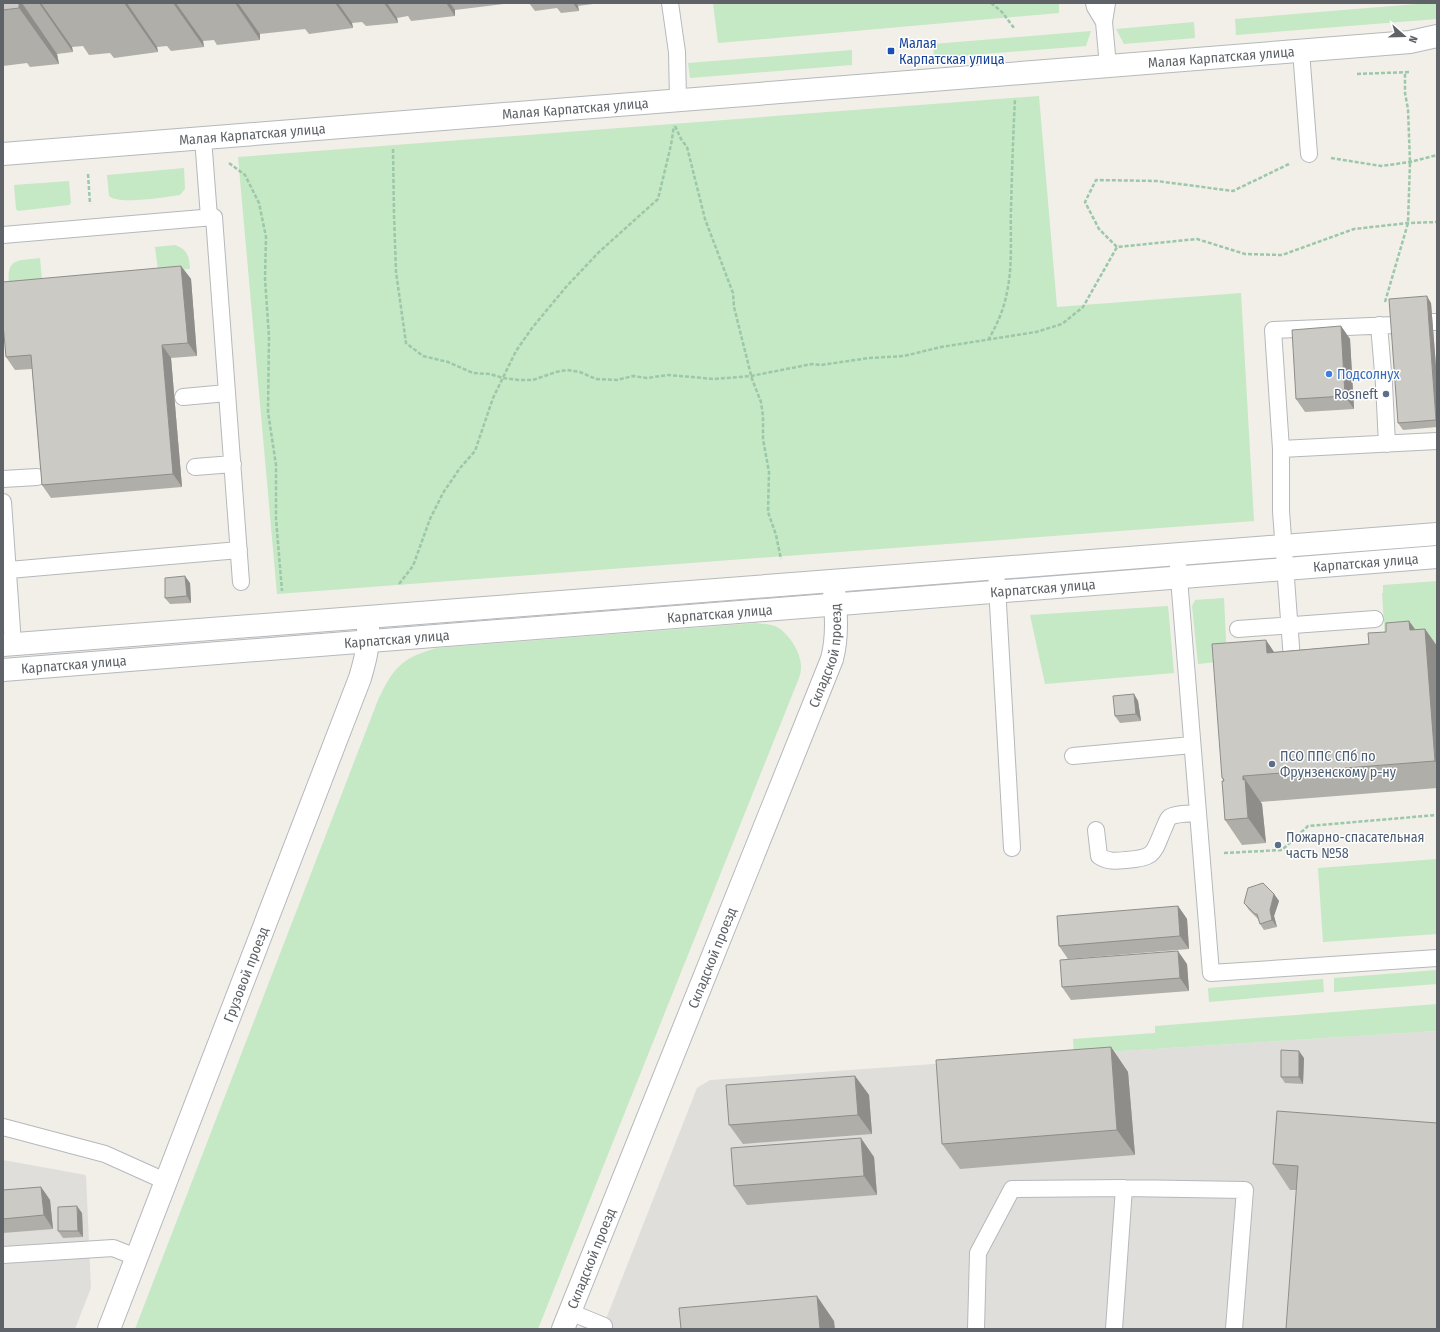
<svg xmlns="http://www.w3.org/2000/svg" width="1440" height="1332" viewBox="0 0 1440 1332" font-family="'Fira Sans Condensed',sans-serif">
<style>
.industrial{fill:#e0deda}
.green{fill:#c5e8c5}
.lines{fill:none;stroke-linecap:round;stroke-linejoin:round}
.service-casing{stroke:#b5b8bc;stroke-width:18}
.minor-casing{stroke:#b5b8bc;stroke-width:24}
.path{stroke:#9cc7a9;stroke-width:2.5;stroke-dasharray:4 2;stroke-linecap:butt}
.service{stroke:#fff;stroke-width:16}
.minor{stroke:#fff;stroke-width:22}
.wall{fill:#afaea9}
.shaded-wall{fill:#8f8d8a}
.building{fill:#cccac5;stroke:#8f8d8a}
.transit-dot{fill:#1a4fb4;stroke:#fff;stroke-width:1.5}
.shop-dot{fill:#3f7fe0;stroke:#fff;stroke-width:1.5}
.service-dot{fill:#5c6f8a;stroke:#fff;stroke-width:1.5}
.labels{text-anchor:middle;dominant-baseline:central;stroke-width:3;stroke-linejoin:round;paint-order:stroke}
.transit-label{font-size:14px;fill:#164399;stroke:#fff;text-anchor:start}
.street-label{font-size:14px;fill:#5f6368;stroke:#fff}
.shop-label{font-size:14px;fill:#366cbe;stroke:#fff;text-anchor:start}
.service-label{font-size:14px;fill:#4e5e75;stroke:#fff;text-anchor:start}
</style>
<rect width="100%" height="100%" fill="#f1efe8"/>
<path class="industrial" d="M1437,1031v298h-835l95,-241 13,-8 364,-26z
M3,1160l83,15 5,113 -16,41h-72z"/>
<path class="green" d="M713,3h346v10l-341,30z
M1429,3h8v16l-201,16 -1,-16z
M1194,22l1,16 -71,6 -8,-15z
M1091,31l-5,15 -152,12 -1,-14z
M852,50v15l-162,13 -2,-15z
M1039,96l18,211 184,-14 13,228 -977,73 -39,-437z
M184,168l1,21 -5,6c-14,2 -61,10 -71,1l-2,-21z
M69,181l2,22 -2,2 -51,6 -2,-2 -2,-24z
M175,245c13,5 14,11 15,24l-32,2 -3,-24z
M40,258l2,22 -33,3c-3,-26 11,-22 31,-25z
M1437,581v64l-13,1 -38,9 -4,-62h1v-8z
M1224,598l3,63 -29,3 -6,-58 3,-6z
M1168,606l6,67 -129,11 -15,-69z
M756,623c6,1 13,1 19,3 13,6 27,27 26,42 0,3 -1,7 -2,10l-261,651h-403l243,-629c16,-33 23,-42 59,-52z
M1437,859v75l-114,8 -5,-74z
M1437,970v14l-103,8v-14z
M1323,979l1,13 -115,10 -1,-14z
M1437,1004v27l-363,23 -1,-15 82,-6v-7z"/>
<g class="lines">
<defs>
<path id="service" d="M670,3l7,49 1,48
M1094,3l1,4 9,15
M1107,3l-3,19 4,44
M1301,51l8,103
M203,138l6,79
M3,235l211,-18 27,365
M1433,322h4
M1379,325l5,59 3,60
M183,397l44,-4
M1281,449l156,-8
M195,467l38,-3
M3,479l34,-2
M3,502l10,142
M1178,566l33,407 226,-15
M996,569l16,279
M9,570l230,-20
M1238,629l137,-10
M1292,660l-11,-149v-62l-8,-119 122,-5
M1073,756l119,-11
M1096,830l3,26c9,6 17,5 27,4 30,-2 27,-7 38,-32 2,-4 3,-9 6,-11 7,-4 20,-3 28,-4
M3,1127l102,27 60,27
M3,1255l110,-7 23,9
M570,1312l34,14
M976,1329l2,-76 34,-64 112,-1 121,2 -11,139
M1114,1329l10,-141"/>
<g id="minor">
<path id="s1" d="M3,154l1407,-112 27,-6"/>
<path d="M3,645c478,-37 956,-73 1434,-111"/>
<path id="s2" d="M3,670l1434,-113"/>
<path id="s3" d="M109,1329l251,-651c5,-17 9,-32 8,-50"/>
<path id="s4" d="M563,1329l269,-670c6,-23 4,-46 2,-70"/>
</g>
</defs>
<use href="#service" class="service-casing"/>
<use href="#minor" class="minor-casing"/>
<path class="path" d="M991,3l11,9 12,16
M1357,74l53,-2
M675,126l6,13 6,8 18,72 28,74 1,14 18,72 9,23 2,14v23l6,33 -1,40 8,23 5,24
M393,149l1,66 2,57 10,71 17,13 25,6 25,11 17,1 13,4 16,2h14l23,-8 11,-2 13,2 16,7 21,1 16,-4 14,2 21,-3 46,4 37,-3 61,-12 9,1 48,-7 35,-2 37,-9 95,-15 26,-8 21,-17 34,-60
M1331,158l50,8 29,-4 27,-7
M229,163l16,12 14,28 7,34 -1,42 4,58 -1,75 8,53v54l6,72
M1289,164l-56,27 -76,-10 -61,-1 -11,22 14,27 18,18 80,-8 48,15 37,1 72,-26 54,-6 29,-1
M88,174l2,30
M1385,302l23,-79 2,-61 -2,-53 -3,-16v-21
M988,340c9,-15 16,-31 19,-48 6,-27 3,-56 4,-83 1,-37 2,-73 4,-110
M399,584l14,-18 17,-47 13,-26 17,-25 15,-17 18,-53 23,-47 16,-23 34,-41 33,-35 59,-53 13,-54 3,-19
M1224,853l58,-3 26,-24 129,-11"/>
<use href="#service" class="service"/>
<use href="#minor" class="minor"/>
</g>
<path class="wall" d="M3,3h510l-58,7v6l-44,5 -3,-5 -11,2 1,5 -32,3 -4,-4 -10,1 1,5 -44,6 -4,-5 -45,5v6l-43,5 -3,-5 -11,1 1,6 -33,4 -4,-5 -10,1 1,5 -44,6 -4,-5 -21,2 -6,-9 -11,1 1,5 -16,2 2,10 -29,3 -3,-4 -24,3z
M529,3h64v1l-15,2 1,5 -18,2 -4,-5 -22,3z
M181,266l10,13 6,77 -26,2 11,129 -131,11 -9,-13 -10,-116 -17,1 -9,-13z
M1431,303l6,76v48l-34,3 -5,-7z
M1341,326l9,13 4,70 -49,3 -9,-13z
M190,583l1,20 -21,1 -5,-6z
M1409,621l6,8h10l12,17v142l-177,14 2,2 4,39 -24,2 -17,-25 -1,-39 -2,-3 52,-126 95,-8 17,-12z
M1134,694l4,7 3,20 -21,2 -5,-7z
M1274,894l5,7 -5,15 3,11 -13,3 -4,-6 -2,-5 -9,-9 -5,-7z
M1178,906l9,13 2,30 -121,10 -9,-13z
M1187,964l2,27 -118,9 -9,-13z
M1111,1047l17,25 7,83 -175,14 -18,-25z
M1304,1058l-1,26 -18,-1 -4,-6z
M855,1076l14,19 3,39 -129,10 -14,-19z
M1437,1123l-141,67h-6l-17,-26z
M874,1157l3,38 -130,10 -13,-19z
M41,1187l9,13 3,29 -50,4v-43z
M82,1213l1,24 -20,1 -5,-7z"/>
<path class="shaded-wall" d="M19,3h3l35,51 2,10 -40,-56z
M39,3h2l31,44 1,5z
M124,3h3l30,44 1,5z
M173,3h3l27,38 1,6z
M235,3h3l22,31v6z
M335,3h3l14,20 1,5z
M384,3h3l10,15 1,5z
M446,3h4l5,7v6z
M573,3h3l2,3 1,5z
M181,266l10,13 6,77 -9,-13z
M1427,296l4,7 6,76v43l-1,-2z
M1341,326l9,13 4,70 -9,-13z
M162,345l9,13 11,129 -9,-13z
M185,576l5,7 1,20 -4,-7z
M1409,621l17,24 -1,-16 12,17v119l-2,-4 -25,-131z
M1266,640l17,25 -16,-12z
M1134,694l4,7 3,20 -5,-7z
M1243,776l19,28 4,39 -18,-25z
M1274,894l5,7 -5,15 3,11 -5,-7 -2,-10z
M1178,906l9,13 2,30 -9,-13z
M1178,951l9,13 2,27 -9,-13z
M1111,1047l17,25 7,83 -18,-25z
M1299,1051l5,7 -1,26 -4,-7z
M855,1076l14,19 3,39 -14,-19z
M861,1138l13,19 3,38 -13,-19z
M41,1187l9,13 3,29 -9,-14z
M77,1206l5,7 1,24 -5,-6z
M817,1296l17,25 1,8h-15z"/>
<path class="building" d="M3,3h16v5l-16,2z
M181,266l7,77 -26,2 11,129 -131,11 -11,-130 -25,2 -3,-33v-42z
M1427,296l9,124 -38,3 -9,-124z
M1341,326l4,70 -49,3 -4,-69z
M185,576l2,20 -22,2v-20z
M1409,621l1,9 15,-1 10,132 -192,15v4l2,-1 3,39 -23,2 -3,-39h2l-1,-3h-1l-10,-134 54,-4 1,13 102,-9 -1,-11 18,-1v-9z
M1134,694l2,20 -21,2 -2,-20z
M1263,883l11,11 -4,16 2,10 -12,4 -3,-10h-2l-11,-11 4,-15z
M1178,906l2,30 -121,10 -2,-30z
M1178,951l2,27 -118,9 -2,-27z
M1111,1047l6,83 -175,14 -6,-84z
M1281,1050l18,1v26h-18z
M855,1076l3,39 -129,10 -3,-40z
M1277,1111l160,12v206h-151l12,-163 -25,-2z
M861,1138l3,38 -130,10 -3,-38z
M41,1187l3,28 -41,4v-29z
M77,1206l1,25h-20v-24z
M817,1296l3,33h-139l-2,-21z"/>
<rect class="transit-dot" x="887" y="47" width="8" height="8" rx="2"/>
<circle class="shop-dot" cx="1329" cy="374" r="4"/>
<g class="service-dot">
<circle cx="1386" cy="394" r="4"/>
<circle cx="1272" cy="764" r="4"/>
<circle cx="1278" cy="845" r="4"/>
</g>
<g class="labels">
<g class="transit-label">
<text x="899" y="43">Малая<tspan x="899" dy="16">Карпатская улица</tspan></text>
</g>
<g class="street-label">
<text stroke="none"><textPath href="#s1" startOffset="1222">Малая Карпатская улица</textPath></text>
<text stroke="none"><textPath href="#s1" startOffset="574">Малая Карпатская улица</textPath></text>
<text stroke="none"><textPath href="#s1" startOffset="250">Малая Карпатская улица</textPath></text>
<text stroke="none"><textPath href="#s2" startOffset="1367">Карпатская улица</textPath></text>
<text stroke="none"><textPath href="#s2" startOffset="1043">Карпатская улица</textPath></text>
<text stroke="none"><textPath href="#s2" startOffset="719">Карпатская улица</textPath></text>
<text stroke="none"><textPath href="#s2" startOffset="395">Карпатская улица</textPath></text>
<text stroke="none"><textPath href="#s4" startOffset="724">Складской проезд</textPath></text>
<text stroke="none"><textPath href="#s2" startOffset="71">Карпатская улица</textPath></text>
<text stroke="none"><textPath href="#s4" startOffset="400">Складской проезд</textPath></text>
<text stroke="none"><textPath href="#s3" startOffset="380">Грузовой проезд</textPath></text>
<text stroke="none"><textPath href="#s4" startOffset="76">Складской проезд</textPath></text>
</g>
<g class="shop-label">
<text x="1337" y="374">Подсолнух</text>
</g>
<g class="service-label">
<text x="1378" y="394" text-anchor="end">Rosneft</text>
<text x="1280" y="756">ПСО ППС СПб по<tspan x="1280" dy="16">Фрунзенскому р-ну</tspan></text>
<text x="1286" y="837">Пожарно-спасательная<tspan x="1286" dy="16">часть №58</tspan></text>
</g>
</g>
<rect width="1440" height="1332" fill="none" stroke="#5f6368" stroke-width="8"/>
<g transform="translate(1404 36) rotate(110)" stroke="#ffffff" stroke-width="3" paint-order="stroke">
<path d="M0-3L7 15L0 10L-7 15Z" fill="#5f6368"/>
<text y="-6" font-size="11" font-weight="bold" text-anchor="middle" fill="#5f6368">N</text>
</g>
</svg>
